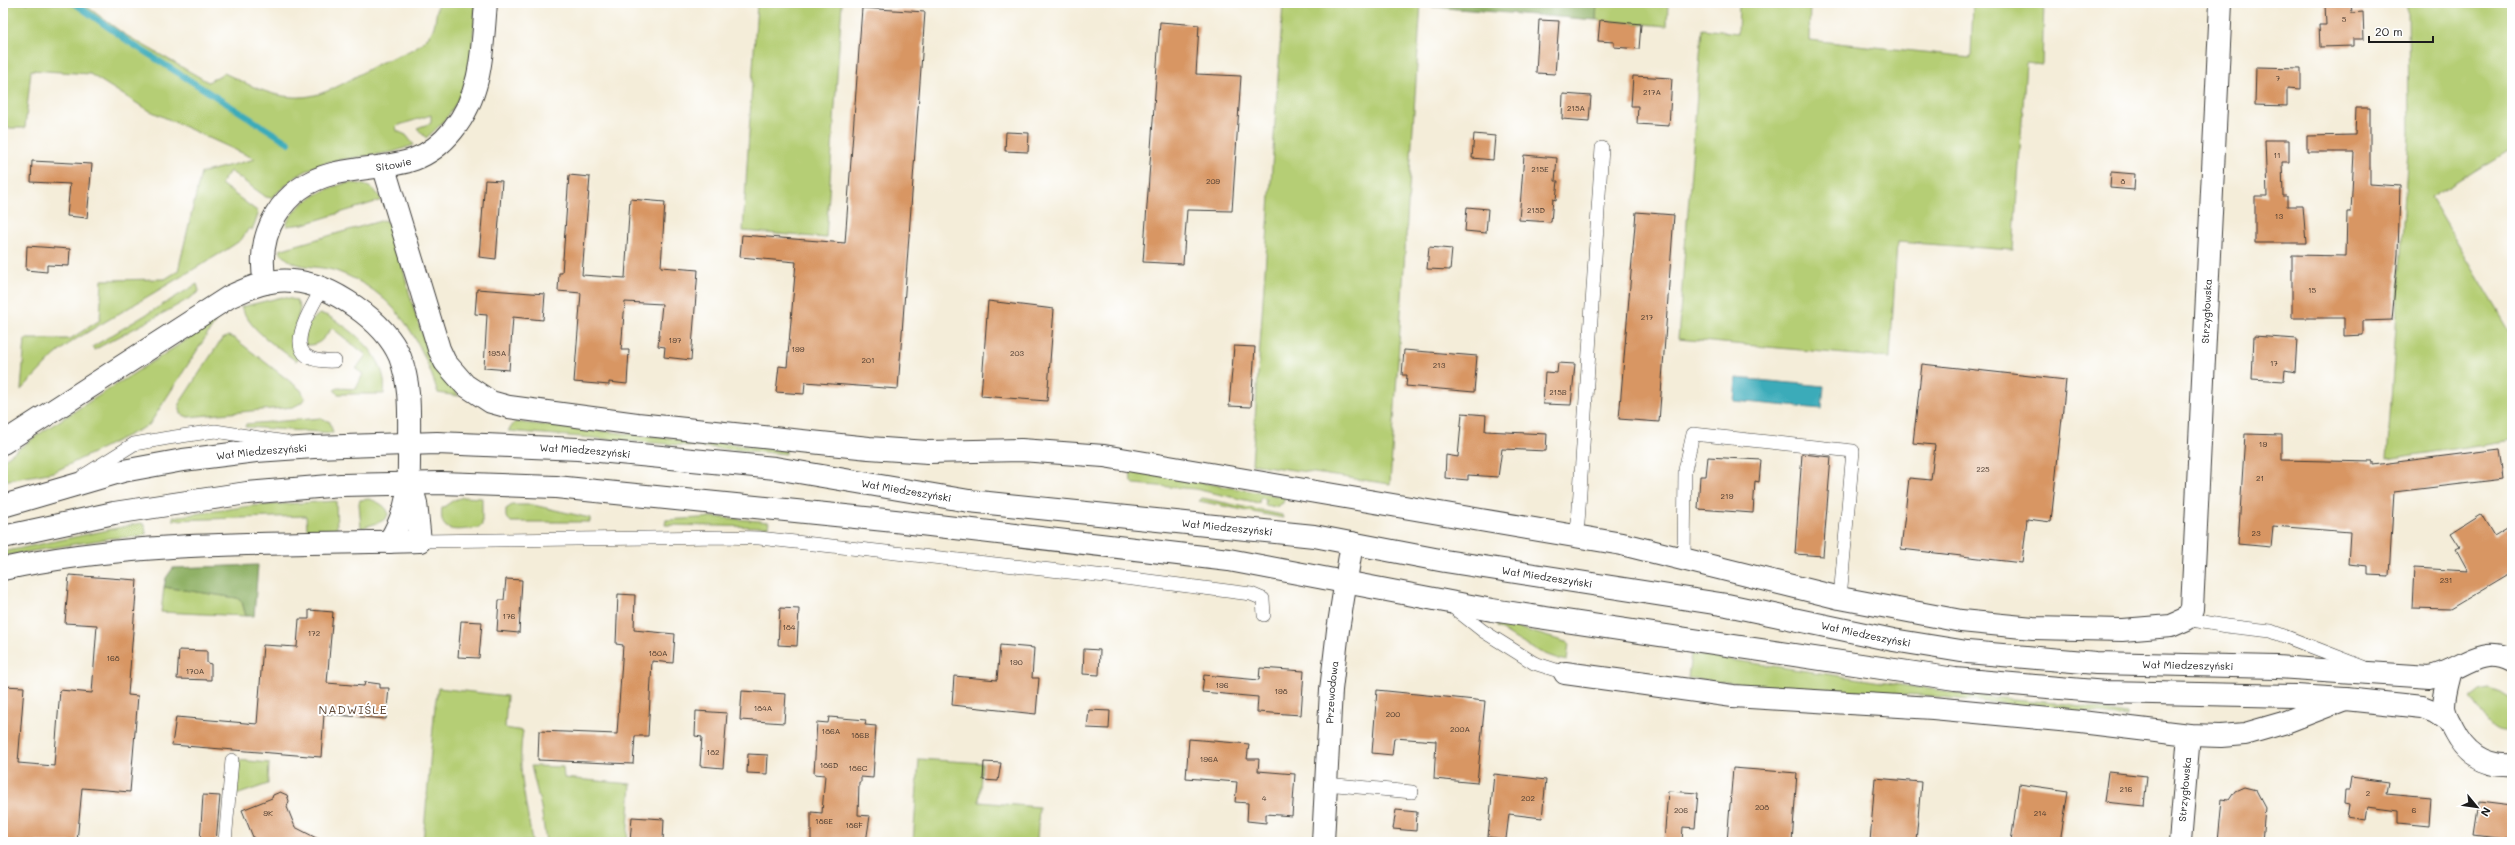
<svg xmlns="http://www.w3.org/2000/svg" width="2515" height="845" viewBox="0 0 2515 845" font-family="Mali,sans-serif">
<style>
.green{fill:#b5ce74;stroke:#687548}
.forest{fill:#90b166;stroke:#566641}
.water{fill:#3babb9;stroke:#2c646a}
.lines{fill:none;stroke-linecap:round;stroke-linejoin:round}
.stream{stroke:#3babb9;stroke-width:6}
.building{fill:#d89664}
.lane-casing{stroke:#3c3b38;stroke-width:14}
.street-casing{stroke:#3c3b38;stroke-width:24}
.secondary-casing{stroke:#3c3b38;stroke-width:24}
.lane{stroke:#fff;stroke-width:13}
.street{stroke:#fff;stroke-width:22}
.secondary{stroke:#fff;stroke-width:22}
.labels{text-anchor:middle;dominant-baseline:central;stroke-width:4;stroke-linejoin:round;paint-order:stroke}
.number-label{font-size:8px;fill:#4b3a2e}
.street-label{font-size:10px;fill:#1c1c1c;stroke:#fff}
.quarter-label{font-size:12px;letter-spacing:1px;fill:#5e4735;stroke:#fff}
</style>
<rect width="100%" height="100%" fill="#fff"/>
<filter id="ink" filterUnits="userSpaceOnUse"><feTurbulence type="fractalNoise" baseFrequency=".025" numOctaves="2"/><feDisplacementMap in="SourceGraphic" scale="8" xChannelSelector="R" yChannelSelector="G"/><feConvolveMatrix kernelMatrix="1 2 1 2 8 2 1 2 1" color-interpolation-filters="sRGB"/></filter>
<filter id="wash" filterUnits="userSpaceOnUse"><feTurbulence type="fractalNoise" baseFrequency=".012" numOctaves="4" result="noise"/><feDisplacementMap in="SourceGraphic" scale="16" xChannelSelector="R" yChannelSelector="G"/><feGaussianBlur stdDeviation="0.9" result="paint"/><feColorMatrix in="noise" values="0 0 0 0 0 0 0 0 0 0 0 0 0 0 0 0 0 1.4 0 .05"/><feComposite in="paint" operator="in"/></filter>
<g filter="url(#wash)">
<rect width="100%" height="100%" fill="#f4edd9"/>
<path class="green" d="M3,3h79l42,31 84,48 16,-9c22,10 44,23 69,24 31,2 55,-17 81,-31 20,-11 43,-13 57,-33 5,-8 5,-21 7,-30h38c-5,56 -4,98 -50,135l-9,-10 14,-5v-8l-35,11 1,5 9,4 8,10 -21,7 -61,9 -15,4 -20,11 -26,22 -5,-1 -36,-26 -9,13 36,27 1,4 -6,15 -3,-2 -8,12 -15,10 -155,92 -17,14 -33,34 4,-51h45l30,-19 2,-40 63,-1 13,-8 23,-98 54,-14 -109,-50 -56,-35 -59,-4 -6,58h-22z
M757,3h85l-16,235 -83,-7z
M1283,3h138l-31,481 -138,-20z
M1597,3h71l-1,23 -71,-6z
M1739,3h71l-1,37 162,17 2,-54h71l-2,62 -16,-2 -13,187 -116,-8 -7,116 -212,-19 24,-310 36,4z
M2408,3h104v145l-81,50 81,136v106l-125,19 22,-324z
M347,183c17,0 26,3 35,17l-78,24 -18,2c7,-23 39,-38 61,-43z
M384,220l8,5c16,58 25,125 67,171l-21,-3c-18,-56 -43,-101 -102,-122 -21,-7 -44,0 -57,-21z
M197,284l2,7c-5,8 -90,50 -105,59l-2,-3z
M282,297l14,3 4,7c-2,17 -14,35 0,50l-4,4c-21,-16 -44,-29 -55,-54z
M319,314c9,0 15,6 22,10 24,16 47,40 43,70h-46l-4,-4 4,-2 18,1 7,-15 -7,-5 10,-14 -34,-27c-9,11 -12,18 -27,17l1,-19z
M216,321l-67,104 -95,47 -51,9v-21l42,-30z
M228,336l6,2 67,52 4,8 -4,5 -8,4 -105,10 -7,-3 -2,-10 42,-64z
M321,418l9,4 3,11 -88,-6 1,-3z
M515,422l271,28v4l-278,-23z
M1130,470l155,27 -2,6 -7,4 -11,-2 1,-6 -6,-1 -1,5 -64,-14 -61,-5 -3,-3z
M463,497l19,1v27l-3,3c-19,1 -41,9 -37,-20l12,-8z
M1202,498l80,17 1,3 -84,-17z
M369,499c9,2 29,13 13,22 -6,3 -15,5 -21,7l-2,-25 1,-3z
M336,501l1,30h-28l-2,-2 -1,-13 -133,4v-3l77,-11z
M512,505h21l57,13v4h-79l-5,-5v-8z
M715,517l54,5 -1,5 -103,-2 1,-5z
M141,523l4,2 1,9 -6,3 -28,1 -109,18v-4z
M164,587l73,11 5,4 4,14 -85,-4z
M1497,625l22,3 50,15 -2,18c-26,-6 -48,-19 -70,-34z
M1691,654l224,33 76,10 76,7 60,10v3l-206,-22 -127,-6 -106,-11z
M438,688l69,8 -2,32 18,3c-7,38 4,73 9,111h-109l12,-137z
M2490,689l11,4 11,7v31c-24,7 -29,-20 -41,-34l8,-6z
M919,759l63,4 -3,39 60,5 -2,35h-124z
M238,760l31,3 -1,21 -32,11z
M531,766l32,1 1,11 67,6 -4,58h-81l-5,-35z"/>
<path class="forest" d="M1421,3h176l-1,17 -176,-14z
M258,565l-4,51h-8l-4,-14 -5,-4 -73,-11 2,-9 7,-10z"/>
<path class="water" d="M1736,378l88,8 -2,23 -88,-8z"/>
<g class="lines">
<path class="stream" d="M74,3l55,39 160,101"/>
</g>
<g id="blocks">
<path class="building" d="M2351,3l1,10 11,-1 1,27h-11v7l-33,1 -1,-22h7l-1,-21z
M862,8l63,4 -27,377 -93,-7 -1,12 -28,-2 3,-26 8,1 9,-105 -56,-5 2,-22 103,8z
M1539,20l20,1 -4,53 -19,-1z
M1600,20l41,4 -2,25 -25,-2v-5l-16,-1z
M1160,22l39,3 -3,49 45,2 -9,135 -45,-1 -4,54 -40,-2z
M2256,67l45,1v21l-14,-1v18l-32,-1z
M1633,76l39,2 -3,48 -32,-2 1,-18h-7z
M1563,94l28,2 -2,25 -27,-2z
M2356,108h14v76l30,2 -2,68 -6,66 -29,1v14l-19,1v-18h-52v-63l54,1 1,-44h4l3,-60h-47v-16l48,-1z
M1006,132l23,1 -1,19 -23,-1z
M1474,134l21,2 -2,24 -21,-2z
M2265,140h24v22h-7l1,34h4v10h16l3,37h-51v-47h12z
M1524,155l33,3 -2,23h3l-1,9 -1,10 -3,-1 -2,23 -32,-2z
M32,161l60,3 -5,54 -20,-2 3,-32 -39,-2z
M2111,172l24,2 -1,16 -24,-2z
M569,175l21,2 -8,98 43,3 5,-79 35,3 -4,65 37,3 -7,90 -27,-3 1,-10 -7,-1 4,-42 -37,-2 -4,48h8l-2,34 -18,-2v3l-35,-3 7,-89 -23,-2 1,-18h3z
M485,180l17,1 -6,78 -17,-2z
M1467,207l21,2 -2,24 -21,-2z
M1636,212l38,3 -15,207 -40,-3z
M27,246l43,3 -1,17 -22,-1v7l-21,-2z
M1429,247l23,2 -2,21 -23,-1z
M477,289l68,5 -2,26 -30,-3 -4,53 -25,-2 3,-53 -12,-1z
M988,301l66,8 -7,92 -66,-5z
M2254,336l43,3 -2,33 -10,-2 -1,11 -32,-2z
M1234,346l21,1 -4,60 -22,-1z
M1404,350l73,6 -3,36 -68,-6 1,-11h-5z
M1558,363l17,1 -4,41 -28,-1 2,-32 12,1z
M1922,364l144,16 -15,142 -24,-3 -5,44 -121,-14 8,-71 22,2 4,-35 -22,-2z
M1462,413l24,2 -1,16 62,3 -1,17 -44,-2 -4,28 -30,-2v5l-23,-2 1,-23 12,2z
M2245,434l37,1v25l91,2v3l127,-16 4,30 -110,13 -5,84 -21,-1v-9l-20,-2 2,-32 -77,-6 -2,21 -33,-3z
M1802,454l29,3 -8,99 -28,-2z
M1708,457l53,3 -2,22 -4,-1 -2,32 -55,-4 2,-33h6z
M2481,514l13,22 18,-11v47l-62,37 -38,-1 2,-40 54,3 -12,-22 4,-2 -9,-14z
M69,575l68,5 -9,115 10,1 -8,96 -48,-4 -5,54h-74v-156l21,1 -6,76 36,3 6,-76 32,3 5,-68 -32,-2z
M506,579l16,1 -3,53 -22,-2 2,-31h5z
M618,594l17,1 -1,35 41,4 -2,29 -21,-2 -4,75h-13l-2,28 -95,-4 1,-29 78,3 6,-89 -7,-1z
M780,608l19,1 -2,37 -19,-1z
M309,610l24,2 -6,71 37,3 1,-4 15,2v4h9l-3,31 -62,-5 -3,43 -149,-12 4,-28 81,7 6,-79 34,2 2,-28h10z
M461,621l21,1 -3,36 -21,-1z
M1000,645l34,3 -2,30h7l-3,36 -84,-9 2,-29 43,4z
M1084,649l16,1 -1,25 -16,-1z
M179,650l28,1v12l4,1v16l-34,-1z
M1260,668l44,3 -3,44 -44,-3 1,-15 -56,-5 2,-17 55,5z
M1377,690l108,11 -8,82 -43,-4 2,-38 -42,-3 -2,17 -20,-2z
M742,691l44,3 -2,29 -44,-3z
M1089,710l21,1 -1,18 -22,-1z
M696,711l31,2 -4,55 -23,-2 2,-29 -7,-1z
M829,717l37,3 -1,5 11,1 -3,52 -12,-1v5h-2l-1,33 12,1 -4,26h-55v-30l11,1 3,-38 -11,-1 3,-52 11,1z
M1189,739l60,5 -2,15h12l-1,12 37,3 -3,42 -26,-2v9l-19,-2 1,-18 -13,-1 2,-20 -51,-4z
M748,754l20,1 -1,19 -20,-1z
M984,762l17,1 -3,18 -15,-1z
M1733,768l64,5 -5,69h-65z
M2108,772l39,4 -3,30 -40,-4z
M1494,774l52,6 -4,38 -33,-4 -3,25 -18,-2z
M2351,777l37,5 -2,11 45,4 -2,29 -31,-3v-12l-30,-4 -2,13 -19,-3 2,-12 -5,-1 1,-14h4z
M1875,778l46,4 -5,60h-46z
M2019,784l49,7 -8,51h-49z
M2244,787l12,3 9,17 -3,35h-44l4,-43 7,1 6,-9z
M1668,791l30,2 -3,35 -12,-1 -1,15h-18z
M280,792l7,3 2,6 -2,6 8,20 29,15h-69l-13,-32 30,-12 1,-3z
M203,795l17,1 -4,46h-16z
M2479,802l33,4v34l-38,-5z
M1396,810l21,2 -1,19 -23,-2z
M632,817l32,2 -1,23h-33z"/>
</g>
</g>
<g filter="url(#ink)">
<use href="#blocks" fill-opacity="0" stroke="#3c3b38" stroke-width="1"/>
<g class="lines">
<defs>
<path id="lane" d="M321,290c-15,28 -45,74 14,71
M83,476l51,-32 34,-6 47,-7 71,11
M1574,536l4,-13 24,-375
M420,541l302,-4 37,1 374,41 118,15 12,5 1,16
M1684,559l1,-89 8,-36 160,17 -13,147
M1450,605l33,26 51,32 31,10
M2187,619l39,7 45,5 93,36
M1326,784l86,8
M225,842l7,-82"/>
<g id="street">
<path id="s1" d="M384,168l55,181 6,13 20,23 26,17 18,5 128,17 232,24 59,4 93,-2 83,6 518,88 218,54 121,23 72,7 89,2 49,-4 16,-7 5,-10 29,-606"/>
<path id="s2" d="M265,283c-10,-50 17,-96 67,-109 47,-12 86,0 121,-44 30,-37 29,-82 33,-127"/>
<path d="M3,443l226,-146c19,-9 42,-19 64,-16 38,3 92,40 107,76 11,29 9,57 9,87 0,40 2,62 -20,98"/>
<path d="M3,569c138,-30 277,-24 417,-28l-4,-38 -4,-14"/>
<path d="M1565,673l168,23 200,12 148,14 108,13 32,1 24,-2 38,-11 62,-24"/>
<path id="s3" d="M2180,842l9,-107"/>
</g>
<g id="secondary">
<path id="s4" d="M3,506l120,-35 60,-11 73,-9 58,-4 123,-4 141,6 197,19 194,33 345,35 131,25 282,44 166,35 74,12 129,11 181,4 153,10c29,-4 49,-34 82,-17"/>
<path d="M3,537l111,-24 133,-20 94,-8 100,-2 115,4 339,34 334,39 263,50 463,69 151,13 190,4 49,3 77,8 13,5 12,8"/>
<path d="M2451,670c-3,12 -7,24 -7,37 1,9 5,14 9,22 12,24 31,38 59,36"/>
<path id="s5" d="M1323,842l8,-152 7,-60 14,-87"/>
</g>
</defs>
<use href="#lane" class="lane-casing"/>
<use href="#street" class="street-casing"/>
<use href="#secondary" class="secondary-casing"/>
<use href="#lane" class="lane"/>
<use href="#street" class="street"/>
<use href="#secondary" class="secondary"/>
</g>
</g>
<g class="labels">
<g class="number-label">
<text x="2344" y="19">5</text>
<text x="2278" y="78">7</text>
<text x="1652" y="92">217A</text>
<text x="1576" y="108">215A</text>
<text x="2277" y="155">11</text>
<text x="1540" y="169">215E</text>
<text x="1213" y="181">209</text>
<text x="2123" y="181">8</text>
<text x="1536" y="210">215D</text>
<text x="2279" y="216">13</text>
<text x="2312" y="290">15</text>
<text x="1647" y="317">217</text>
<text x="675" y="340">197</text>
<text x="798" y="349">199</text>
<text x="497" y="353">195A</text>
<text x="1017" y="353">203</text>
<text x="868" y="360">201</text>
<text x="2274" y="363">17</text>
<text x="1439" y="365">213</text>
<text x="1558" y="392">215B</text>
<text x="2263" y="444">19</text>
<text x="1983" y="469">225</text>
<text x="2260" y="478">21</text>
<text x="1727" y="496">219</text>
<text x="2256" y="533">23</text>
<text x="2446" y="580">231</text>
<text x="509" y="616">176</text>
<text x="789" y="627">184</text>
<text x="314" y="633">172</text>
<text x="658" y="653">180A</text>
<text x="113" y="658">168</text>
<text x="1016" y="662">190</text>
<text x="195" y="671">170A</text>
<text x="1222" y="685">196</text>
<text x="1281" y="691">198</text>
<text x="763" y="708">184A</text>
<text x="1393" y="714">200</text>
<text x="1460" y="729">200A</text>
<text x="831" y="731">186A</text>
<text x="860" y="735">186B</text>
<text x="713" y="752">182</text>
<text x="1209" y="759">196A</text>
<text x="829" y="765">186D</text>
<text x="858" y="768">186C</text>
<text x="2126" y="789">216</text>
<text x="2368" y="793">2</text>
<text x="1264" y="798">4</text>
<text x="1528" y="798">202</text>
<text x="1762" y="807">208</text>
<text x="1681" y="810">206</text>
<text x="2414" y="810">6</text>
<text x="268" y="813">9K</text>
<text x="2040" y="813">214</text>
<text x="824" y="821">186E</text>
<text x="854" y="825">186F</text>
</g>
<g class="street-label">
<text stroke="none"><textPath href="#s2" startOffset="204">Sitowie</textPath></text>
<text stroke="none"><textPath href="#s1" startOffset="2292">Strzygłowska</textPath></text>
<text stroke="none"><textPath href="#s4" startOffset="589">Wał Miedzeszyński</textPath></text>
<text stroke="none"><textPath href="#s4" startOffset="265">Wał Miedzeszyński</textPath></text>
<text stroke="none"><textPath href="#s4" startOffset="913">Wał Miedzeszyński</textPath></text>
<text stroke="none"><textPath href="#s4" startOffset="1236">Wał Miedzeszyński</textPath></text>
<text stroke="none"><textPath href="#s4" startOffset="1560">Wał Miedzeszyński</textPath></text>
<text stroke="none"><textPath href="#s4" startOffset="1884">Wał Miedzeszyński</textPath></text>
<text stroke="none"><textPath href="#s4" startOffset="2208">Wał Miedzeszyński</textPath></text>
<text stroke="none"><textPath href="#s5" startOffset="150">Przewodowa</textPath></text>
<text stroke="none"><textPath href="#s3" startOffset="53">Strzygłowska</textPath></text>
</g>
<g class="quarter-label">
<text x="353" y="709">NADWIŚLE</text>
</g>
</g>
<rect width="2515" height="845" fill="none" stroke="#fff" stroke-width="16"/>
<g transform="translate(2477 807) rotate(119)" stroke="#ffffff" stroke-width="3" paint-order="stroke">
<path d="M0-3L7 15L0 10L-7 15Z" fill="#1c1c1c"/>
<text y="-6" font-size="11" font-weight="bold" text-anchor="middle" fill="#1c1c1c">N</text>
</g>
<path d="M2369 36v6h64v-6" fill="none" stroke="#1c1c1c" stroke-width="2"/>
<text x="2375" y="36" font-size="12" fill="#1c1c1c" stroke="#ffffff" stroke-width="3" paint-order="stroke">20 m</text>
</svg>
